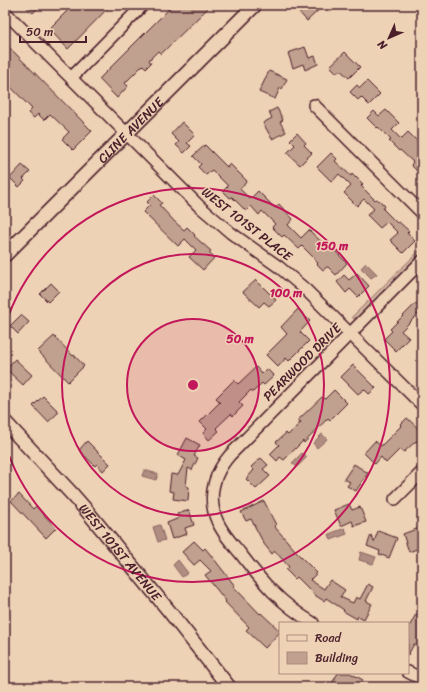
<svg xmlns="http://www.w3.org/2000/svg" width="427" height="692" viewBox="0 0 427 692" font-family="Sriracha,sans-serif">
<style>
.green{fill:#d3b49f;stroke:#8e6a65}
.water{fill:#b08d81;stroke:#87615f}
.building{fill:#c0a08e;stroke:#4a1f2b}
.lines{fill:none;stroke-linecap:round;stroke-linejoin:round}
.minor-casing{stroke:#4a1f2b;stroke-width:14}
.tertiary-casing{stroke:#4a1f2b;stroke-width:16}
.minor{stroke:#eed2b5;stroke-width:11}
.tertiary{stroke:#eed2b5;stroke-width:13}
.ring{fill:none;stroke:#c2185b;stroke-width:2}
.labels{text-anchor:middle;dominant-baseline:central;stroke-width:3;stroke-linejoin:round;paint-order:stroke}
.street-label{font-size:13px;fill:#4a1f2b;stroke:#eed2b5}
.centre{fill:#c2185b;stroke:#eed2b5;stroke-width:2}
.ring-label{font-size:12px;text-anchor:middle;font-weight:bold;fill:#c2185b;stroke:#eed2b5;stroke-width:3;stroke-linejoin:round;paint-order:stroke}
</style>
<rect width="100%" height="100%" fill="#eed2b5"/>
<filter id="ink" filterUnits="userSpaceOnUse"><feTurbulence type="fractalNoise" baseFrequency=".025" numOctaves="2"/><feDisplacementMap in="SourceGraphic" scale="8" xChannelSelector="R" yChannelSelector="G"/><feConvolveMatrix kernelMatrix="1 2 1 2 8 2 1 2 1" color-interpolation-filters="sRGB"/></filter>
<g filter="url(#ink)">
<path class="green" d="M422,248v5l-62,62 -6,4 -2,-2z"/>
<path class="water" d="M366,263l11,11 -6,4 -10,-10z
M322,434l5,5 -10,9 -4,-5z
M302,453l5,4 -10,10 -5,-4z
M144,470l14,4 -2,6 -14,-4z
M160,525l5,15 -7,2 -5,-15z
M345,528l2,6 -16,6 -2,-6z
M361,552l15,5 -3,7 -14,-4z
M178,560l10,13 -6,4 -9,-12z"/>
<path class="building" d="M24,5h17l-8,8z
M73,5h38l-43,44 -19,-20z
M173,5h38l-50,49 -3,-3 -9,9 2,3 -5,5 -3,-3 -18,18 3,3 -11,12 -18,-19z
M304,5h20l-17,16 -9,-10z
M5,43l87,88 -19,19 -11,-11 7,-7 -19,-18 -6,6 -6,-6 -4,4 -6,-5 4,-4 -27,-28z
M305,47l4,11 6,-2 3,8 -13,6 -2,-6 -10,4 -5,-15z
M345,52l15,15 -11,11 -9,-8 -3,3 -7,-7z
M269,71l18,8 -5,10 -2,-1 -5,11 -16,-7z
M367,81l13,13 -11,11 -8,-8 -3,3 -8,-8 7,-7 3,3z
M277,108l6,12 -3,2 6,10 -14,7 -9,-16 9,-5 -3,-6z
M386,110l13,13 -7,7 9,9 7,-7 14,14v22l-4,4 -7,-7 2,-3 -13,-12 -1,1 -10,-10 2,-1 -13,-13 -1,1 -10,-10 7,-7 5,5z
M182,122l13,13 -8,8 4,3 -7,7 -8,-8 3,-3 -8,-8z
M297,133l9,10 -2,2 8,8 -12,12 -13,-12 8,-8 -5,-5z
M205,145l22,22 3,-3 17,17 -7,8 10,10 8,-8 17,17 4,-4 14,15 -5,6 13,13 8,-8 21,20 2,-2 15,15 -11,12 -8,-8h-1l-4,3 -6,-6 1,-1 -4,-3 1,-1 -13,-13 -3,3 -15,-14 -2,2 -10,-10 3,-3 -13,-13 -3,4 -8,-9 -5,5 -14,-14 -2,1 -7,-7 5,-5 -16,-16 -6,5 -8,-8 3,-3 -8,-8z
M331,153l6,6 -2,2 16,15 1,-2 4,4v-1l7,7 -2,2 14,14 2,-1 1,2 1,-1 6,6 -2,3 14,14 2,-1 10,9 -2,2 8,8 -12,12 -13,-13 8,-7 -11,-11 -7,6 -13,-13 7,-6 -10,-10 -7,7 -13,-13 7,-7 -12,-12 -7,8 -15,-15z
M22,165l8,7 -7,7 2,2 -6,6 -9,-9z
M154,195l8,8 -3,2 16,17 9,8 3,-3 8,8 -1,1 17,15 -2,2 5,5 -11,12 -14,-13 7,-7 -11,-11 -7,7 -35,-34 7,-7 -3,-3z
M357,273l12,13 -11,11 -8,-8 -4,4 -9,-11 7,-7 5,5z
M256,280l20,20 -7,6 -5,-4 -5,5 -16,-15z
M51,283l8,8 -11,11 -8,-8z
M422,302v16l-4,-4 -17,17 8,7 -13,13 -12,-12 8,-8 -2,-2 26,-26 3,2z
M298,309l12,12 -10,11 9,9 -20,20 -3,-3 -8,9 -12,-12 21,-21 -6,-7z
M21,315l8,7 -11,12 -8,-8z
M54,336l19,20 1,-1 10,11 -16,16 -30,-31z
M15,359l17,16 -9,10 -17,-16z
M353,365l23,23 -7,6 -5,-5 -6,5 -17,-17z
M256,367l6,7 5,-5 7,7 -10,9 -2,-2 -9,9 -2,-2 -12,12 4,4 -10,10 -2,-2 -15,14 3,3 -10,9 -6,-7 4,-4 -7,-7 20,-20 -4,-4 18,-18 4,4z
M334,390l13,13 -17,17 -2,-2 -24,25 -1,-2 -19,19 -4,-3 -3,4 -7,-7 9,-9 -3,-3 10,-9 2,2 13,-13 -3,-2 24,-23 3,2z
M43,396l16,16 -11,10 -15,-16z
M407,418l15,14v6l-5,4 -1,-1 -12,11 -4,-3 -14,14 -5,-6 -6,7 -11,-11 11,-12 6,5 20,-20 -1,-1z
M187,438l13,7 -6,11 4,2 -6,12 -4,-2 -2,18 3,1 -1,14 -15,-2 1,-7 -5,-1 2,-17 7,1 8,-15 -8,-5z
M87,441l23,23 -7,7 -6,-7 -2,2 -16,-16z
M261,458l7,7 -5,4 7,7 -14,13 -10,-10 8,-9 -3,-3z
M354,464l14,9 -12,18 -9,-5 3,-4 -6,-3z
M19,494l14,15 3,-3 20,22 -10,10 -35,-37z
M264,501l12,24 -2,1 21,24v1l22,22 -7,7 14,9 6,-9 15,10 -5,7 13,6 3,-6 4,2 8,-15 5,3 -7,14 6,3 -8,15 -6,-3 -1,3 -14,-8 1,-1 -18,-12 -2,3 -11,-7v-1l-16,-16 -2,2 -9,-9 3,-3 -14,-16 -3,3 -8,-10 -13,-25 -5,2 -5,-9z
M349,504l3,6 8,-3 6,15 -12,4 -2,-5 -11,5 -7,-16z
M189,510l5,15 -9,3 2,6 -15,5 -5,-16 12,-5 -2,-4z
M419,528l1,4 2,-1v16l-13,5 -6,-18z
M378,531l19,7 -8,20 -10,-4 1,-3 -13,-5 4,-11 3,7z
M194,541l9,9 2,-2 9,11 21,27h-2l27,28 1,-1 19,18v1l-15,16 -19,-18 3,-3 -24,-25 1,-1 -21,-26 6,-4 -11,-11 -6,5 -12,-13z
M416,614l6,3v32l-8,-5 -6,11v-26z
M338,673h12l13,7 -4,7h-24l-4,-2z"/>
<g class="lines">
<defs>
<path id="minor" d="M5,12l194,194 32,27 48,34 26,22 117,116
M71,78l72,-73
M314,105l108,108
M395,499l27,-27
M313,623c-32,-19 -51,-41 -73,-70 -10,-12 -22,-25 -26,-41 -5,-21 2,-41 16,-57l192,-194
M408,672l14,7"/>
<g id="tertiary">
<path id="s1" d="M5,255l250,-250"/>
<path id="s2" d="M5,422l68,73 14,16 82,100 60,76"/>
</g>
</defs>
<use href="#minor" class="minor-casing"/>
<use href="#tertiary" class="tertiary-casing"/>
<use href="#minor" class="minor"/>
<use href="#tertiary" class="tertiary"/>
</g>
</g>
<circle cx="193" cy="385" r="66" fill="#c2185b" fill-opacity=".12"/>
<g class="ring">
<circle cx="193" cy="385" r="66"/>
<circle cx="193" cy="385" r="131"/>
<path d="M5 326A197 197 0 1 1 5 444"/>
</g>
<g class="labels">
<g class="street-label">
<text stroke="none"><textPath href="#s1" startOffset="177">CLINE AVENUE</textPath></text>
<text transform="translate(247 224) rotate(38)">WEST 101ST PLACE</text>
<text transform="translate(302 362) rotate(-45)">PEARWOOD DRIVE</text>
<text stroke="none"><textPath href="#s2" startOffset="174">WEST 101ST AVENUE</textPath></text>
</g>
</g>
<circle cx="193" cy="385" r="6" class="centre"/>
<g class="ring-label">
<text x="332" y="250">150 m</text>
<text x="286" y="297">100 m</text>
<text x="240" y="343">50 m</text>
</g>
<rect width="427" height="692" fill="none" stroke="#eed2b5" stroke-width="20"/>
<rect x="10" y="10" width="407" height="672" fill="none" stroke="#4a1f2b" stroke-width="1.5" filter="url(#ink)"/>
<rect x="279" y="622" width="130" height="52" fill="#eed2b5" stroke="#ac8a7e"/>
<rect x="287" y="635" width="20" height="6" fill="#eed2b5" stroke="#ac8a7e"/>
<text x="315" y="642" font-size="12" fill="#4a1f2b">Road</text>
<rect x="287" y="652" width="20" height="12" fill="#c0a08e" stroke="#ac8a7e"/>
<text x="315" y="662" font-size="12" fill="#4a1f2b">Building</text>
<g transform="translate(389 38) rotate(225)" stroke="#eed2b5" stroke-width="3" paint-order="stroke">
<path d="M0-3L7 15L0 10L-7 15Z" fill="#4a1f2b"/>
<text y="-6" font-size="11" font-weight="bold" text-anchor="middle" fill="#4a1f2b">N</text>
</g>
<path d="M20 36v6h66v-6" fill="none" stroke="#4a1f2b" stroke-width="2"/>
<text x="26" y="36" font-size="12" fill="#4a1f2b" stroke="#eed2b5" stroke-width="3" paint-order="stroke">50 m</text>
</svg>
